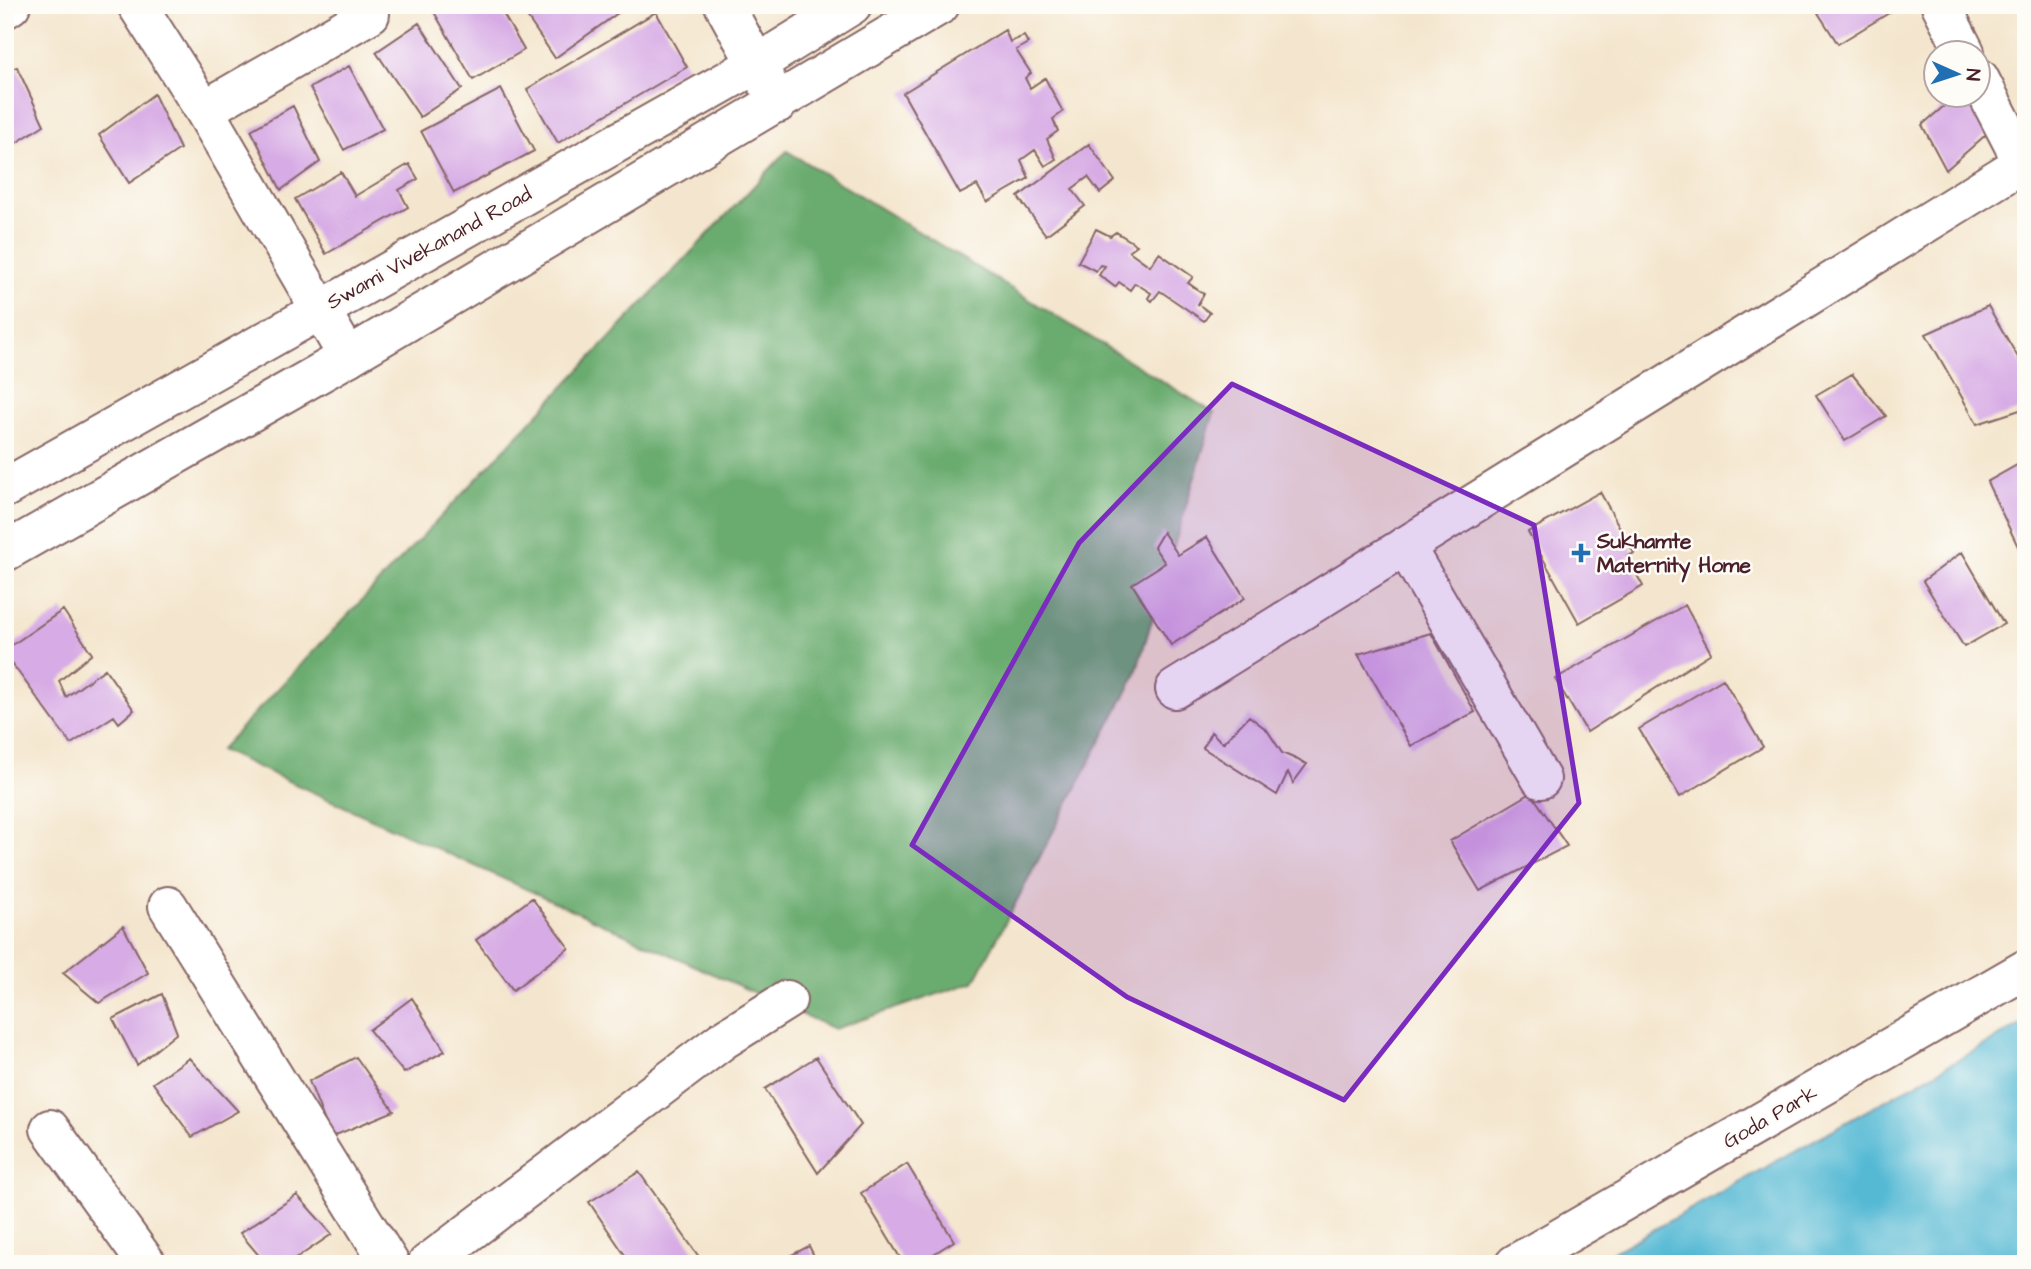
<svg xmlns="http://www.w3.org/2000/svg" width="2031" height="1269" viewBox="0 0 2031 1269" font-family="'Architects Daughter',sans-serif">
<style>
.forest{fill:#6aac70;stroke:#5a664e;stroke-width:2}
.water{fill:#55b9d4;stroke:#506c80;stroke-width:2}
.building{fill:#d7abe5}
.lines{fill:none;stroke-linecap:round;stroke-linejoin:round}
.street-casing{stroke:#866564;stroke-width:42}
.secondary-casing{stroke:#866564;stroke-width:42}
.street{stroke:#fff;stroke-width:38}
.secondary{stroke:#fff;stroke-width:38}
.marked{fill:#7b2cbf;fill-opacity:0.2;stroke:#7b2cbf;stroke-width:5;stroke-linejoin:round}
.poi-dot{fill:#1f6fb2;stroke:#fdfcf7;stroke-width:2.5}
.labels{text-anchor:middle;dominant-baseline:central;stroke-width:5;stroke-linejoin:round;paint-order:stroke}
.street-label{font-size:21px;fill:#4a1f2b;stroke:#fdfcf7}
.poi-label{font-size:21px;font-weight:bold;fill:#4a1f2b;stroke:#fdfcf7;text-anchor:start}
</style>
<rect width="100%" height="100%" fill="#fdfcf7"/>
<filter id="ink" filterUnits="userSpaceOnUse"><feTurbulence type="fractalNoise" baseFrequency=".0143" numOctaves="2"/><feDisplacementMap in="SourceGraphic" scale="14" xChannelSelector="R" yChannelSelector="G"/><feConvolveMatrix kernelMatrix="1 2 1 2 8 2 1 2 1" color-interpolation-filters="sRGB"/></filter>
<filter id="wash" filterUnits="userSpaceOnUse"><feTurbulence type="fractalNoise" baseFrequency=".00686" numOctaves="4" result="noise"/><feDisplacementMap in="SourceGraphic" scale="28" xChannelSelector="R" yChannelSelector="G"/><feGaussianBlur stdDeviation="1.57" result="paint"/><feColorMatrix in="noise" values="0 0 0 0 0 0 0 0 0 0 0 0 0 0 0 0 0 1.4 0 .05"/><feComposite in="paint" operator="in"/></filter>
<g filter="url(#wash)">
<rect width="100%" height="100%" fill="#f4e6ce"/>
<path class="forest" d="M787,151l427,262 -79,263 -161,306 -140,47 -614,-279z"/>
<path class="water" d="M2026,1022v242h-434z"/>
<g id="blocks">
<path class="building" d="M430,5h68l26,45 -51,30z
M531,5h98l-74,53 -32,-47z
M1813,5h89l-64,39z
M656,12l31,55 -129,76 -31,-54z
M419,23l43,66 -42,28 -44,-65z
M1005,30l5,12 14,-6 4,7 -12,7 15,23 -6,5 5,10 15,-10 18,34 -10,7 5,12 -11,8 9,20 -11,7 -10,-16 -14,10 8,18 -42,24 -10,-17 -17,9 -57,-101z
M349,66l34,63 -39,21 -34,-62z
M17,67l27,58 -39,25v-79z
M501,89l33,62 -80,42 -33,-62z
M154,94l26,55 -51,34 -30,-48z
M1958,94h11l21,37 -44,39 -24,-45z
M293,106l27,56 -39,28 -30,-60z
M1089,144l26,37 -15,12 -12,-16 -16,12 13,17 -39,29 -28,-38z
M409,164l9,15 -19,11 9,17 -82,47 -31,-55 46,-27 14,24z
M1096,229l14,7 6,-4 21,13 -8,6 21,15 9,-13 34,24 -5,6 16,11 -6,10 12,9 -6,8 -44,-30 -8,10 -4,-3 3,-5 -16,-10 -5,7 -11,-8 -4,5 -16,-12 6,-9 -5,-1 -4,6 -18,-9z
M1988,306l38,65v37l-49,16 -51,-90z
M1852,374l34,42 -41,25 -29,-46z
M2026,460v103l-39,-81z
M1600,492l34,61 -7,4 16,29 -64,37 -51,-91z
M1163,532l15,23 29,-18 38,61 -74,47 -39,-61 33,-21 -11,-16z
M1962,552l42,72 -40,23 -41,-66z
M1685,605l26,48 -124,79 -32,-53z
M63,610l29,44 -33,27 7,16 39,-28 29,41 -15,13 -5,-7 -43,28 -66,-90v-4z
M1431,633l44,79 -64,34 -53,-92z
M1723,679l40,68 -83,50 -41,-68z
M1249,716l18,14 15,23 25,11 -14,19 -5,-11 -11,23 -74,-47 8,-16 12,11z
M1531,793l36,53 -87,45 -30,-50z
M532,898l37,50 -56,42 -37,-50z
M123,926l25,47 -49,30 -36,-30z
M162,994l15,39 -40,32 -24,-46z
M412,998l33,53 -41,22 -35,-43z
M356,1057l38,54 -63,26 -22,-56z
M816,1057l45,68 -43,48 -53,-84z
M189,1058l49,53 -46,26 -39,-54z
M907,1164l47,77 -36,23h-14l-43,-71z
M639,1172l65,92h-73l-42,-62z
M297,1195l35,39 -44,30h-22l-26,-31z
M809,1246l9,18h-44z"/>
</g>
</g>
<g filter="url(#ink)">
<use href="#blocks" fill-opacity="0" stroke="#866564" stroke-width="2"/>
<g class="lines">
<defs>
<path id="street" d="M137,5l67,105 144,247
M724,5l54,98
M1941,5l24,47
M5,9l6,-4
M204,110l166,-96v-9
M1405,546l136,233
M1175,689l848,-526 -44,-85
M168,906l222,358
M50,1129l97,135
M427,1264l296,-224 64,-40
M1515,1264l511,-295"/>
<path id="secondary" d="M5,488l750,-423 97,-60
M5,552l343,-195 592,-352"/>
</defs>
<use href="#street" class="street-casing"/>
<use href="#secondary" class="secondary-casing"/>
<use href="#street" class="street"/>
<use href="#secondary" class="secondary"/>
</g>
</g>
<path class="marked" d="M1232,384l302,141 45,278 -235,297 -217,-103 -215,-152 167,-302z"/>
<path class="poi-dot" d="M1577.5 542.5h7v7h7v7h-7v7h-7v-7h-7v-7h7z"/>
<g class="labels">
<g class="street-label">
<text transform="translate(429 248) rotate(-29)">Swami Vivekanand Road</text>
<text transform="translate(1770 1117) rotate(-30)">Goda Park</text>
</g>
<g class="poi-label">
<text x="1597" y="541">Sukhamte<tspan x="1597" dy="24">Maternity Home</tspan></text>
</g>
</g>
<rect width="2031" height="1269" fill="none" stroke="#fdfcf7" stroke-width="28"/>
<g transform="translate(1957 74) rotate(93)"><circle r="33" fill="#fdfcf7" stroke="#b5a4a5" stroke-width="2"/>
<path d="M0-5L12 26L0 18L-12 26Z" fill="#1f6fb2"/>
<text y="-10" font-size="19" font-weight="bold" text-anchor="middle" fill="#4a1f2b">N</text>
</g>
</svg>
